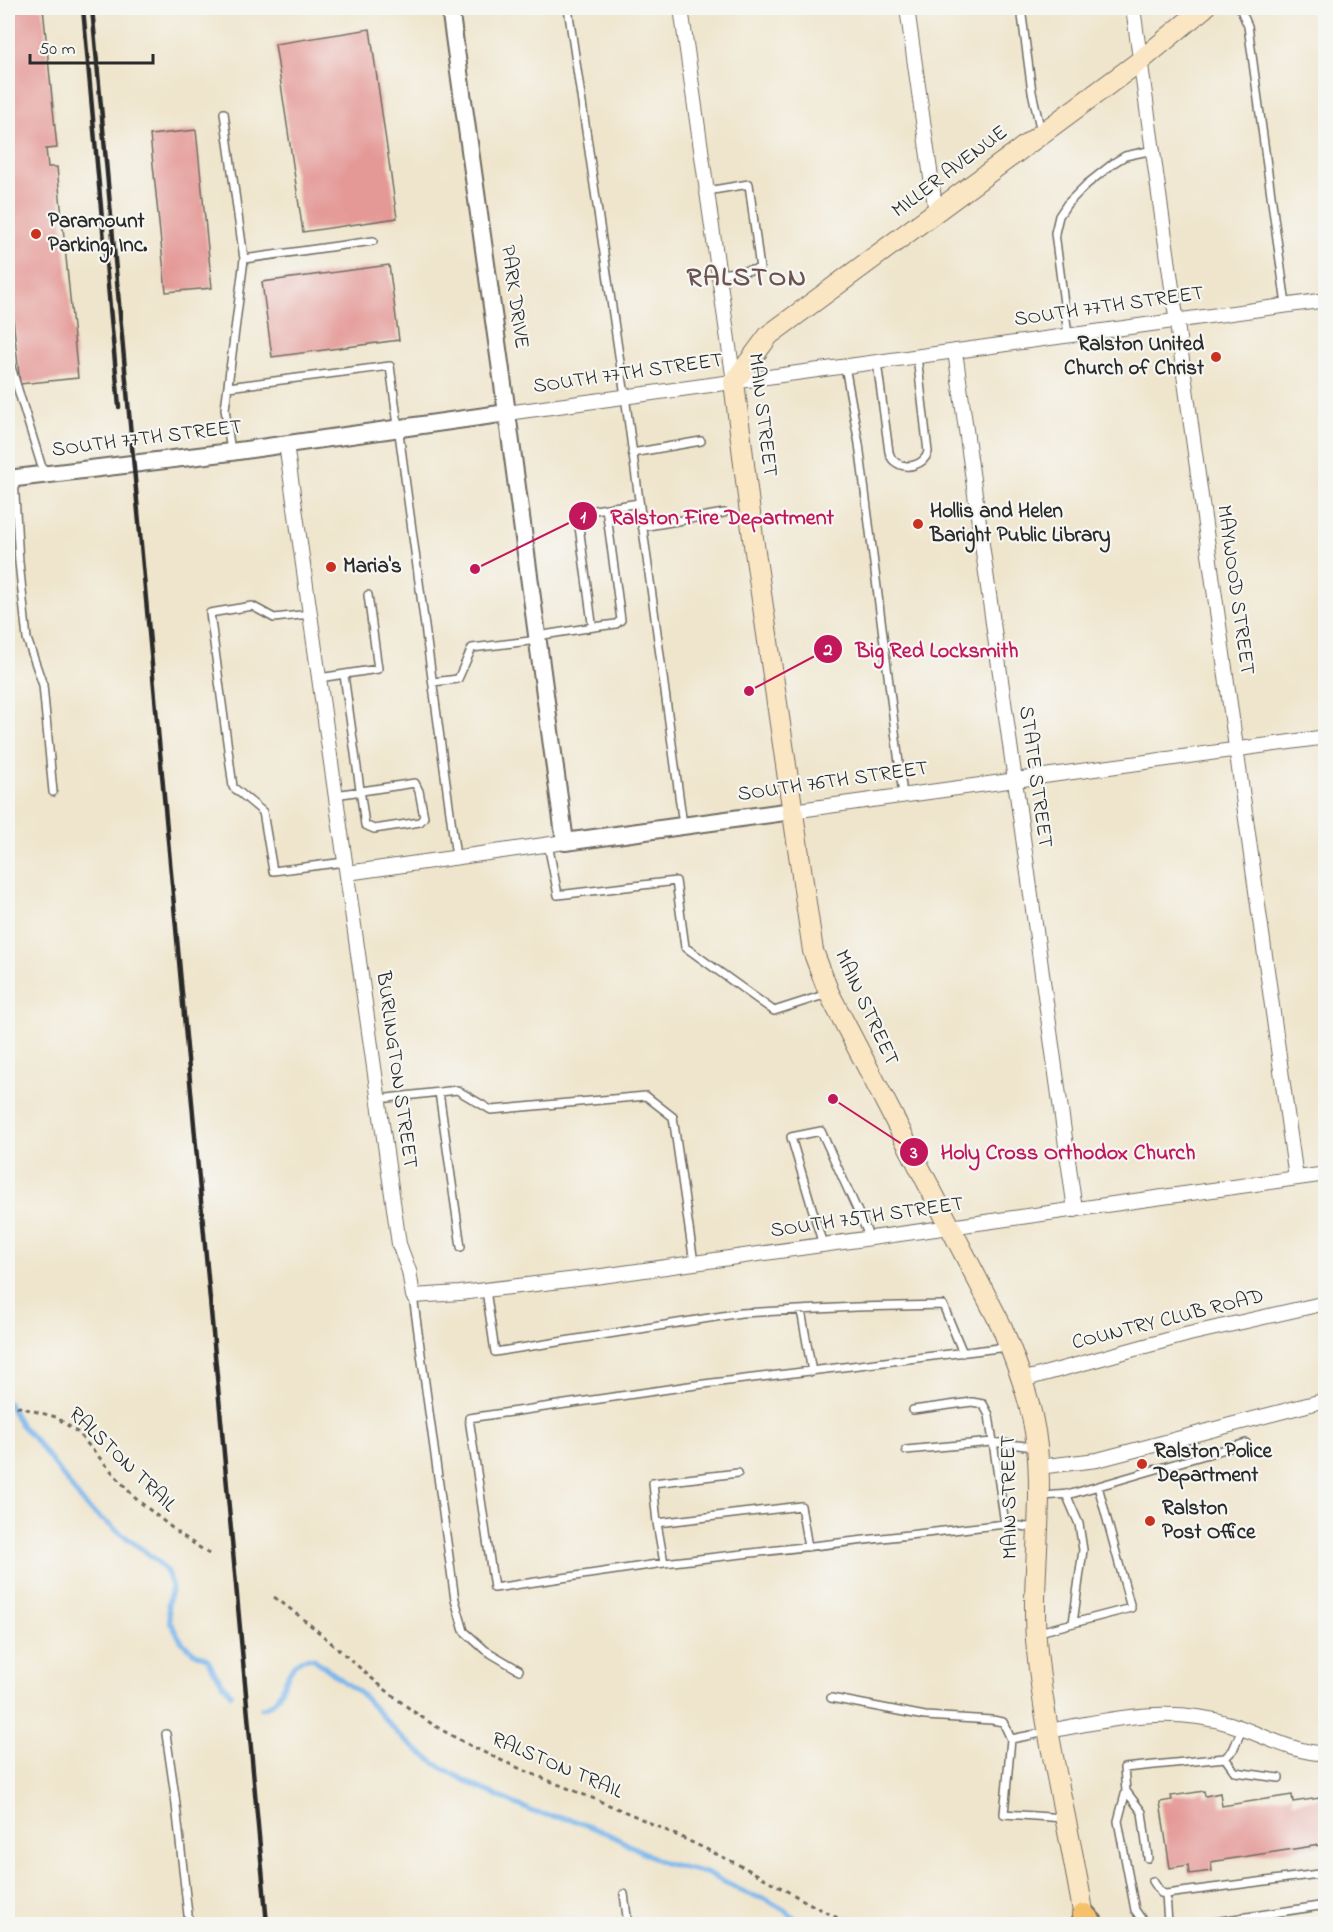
<svg xmlns="http://www.w3.org/2000/svg" width="1333" height="1932" viewBox="0 0 1333 1932" font-family="'Indie Flower',sans-serif">
<style>
.lines{fill:none;stroke-linecap:round;stroke-linejoin:round}
.stream{stroke:#7ab6ec;stroke-width:5}
.building{fill:#e49996}
.service-casing{stroke:#706c63;stroke-width:10}
.minor-casing{stroke:#706c63;stroke-width:16}
.tertiary-casing{stroke:#706c63;stroke-width:20}
.secondary-casing{stroke:#706c63;stroke-width:22}
.primary-casing{stroke:#706c63;stroke-width:26}
.path{stroke:#706c63;stroke-width:3;stroke-dasharray:4.5 4.5;stroke-linecap:butt}
.service{stroke:#fff;stroke-width:7}
.minor{stroke:#fff;stroke-width:14}
.tertiary{stroke:#fff;stroke-width:16}
.secondary{stroke:#fbe6c4;stroke-width:20}
.primary{stroke:#f6c16b;stroke-width:22}
.rail{stroke:#2b2b2b;stroke-width:4.5}
.poi-dot{fill:#c8321e;stroke:#f6f6f2;stroke-width:2}
.labels{text-anchor:middle;dominant-baseline:central;stroke-width:4.5;stroke-linejoin:round;paint-order:stroke}
.street-label{font-size:21px;fill:#2b2b2b;stroke:#f6f6f2}
.poi-label{font-size:21px;font-weight:bold;fill:#2b2b2b;stroke:#f6f6f2;text-anchor:start}
.district-label{font-size:27px;font-weight:bold;letter-spacing:1.5px;fill:#6c5250;stroke:#f6f6f2}
.leader{fill:none;stroke:#c2185b;stroke-width:2}
.callout-dot{fill:#c2185b;stroke:#f6f6f2;stroke-width:2}
.mark-label{font-size:18px;text-anchor:middle;font-weight:bold;fill:#fff}
.callout-label{font-size:22px;text-anchor:middle;font-weight:bold;fill:#c2185b;stroke:#f6f6f2;stroke-width:4.5;stroke-linejoin:round;paint-order:stroke}
</style>
<rect width="100%" height="100%" fill="#f6f6f2"/>
<filter id="ink" filterUnits="userSpaceOnUse"><feTurbulence type="fractalNoise" baseFrequency=".0167" numOctaves="2"/><feDisplacementMap in="SourceGraphic" scale="12" xChannelSelector="R" yChannelSelector="G"/><feConvolveMatrix kernelMatrix="1 2 1 2 8 2 1 2 1" color-interpolation-filters="sRGB"/></filter>
<filter id="wash" filterUnits="userSpaceOnUse"><feTurbulence type="fractalNoise" baseFrequency=".008" numOctaves="4" result="noise"/><feDisplacementMap in="SourceGraphic" scale="24" xChannelSelector="R" yChannelSelector="G"/><feGaussianBlur stdDeviation="1.35" result="paint"/><feColorMatrix in="noise" values="0 0 0 0 0 0 0 0 0 0 0 0 0 0 0 0 0 1.4 0 .05"/><feComposite in="paint" operator="in"/></filter>
<g filter="url(#wash)">
<rect width="100%" height="100%" fill="#efe5cc"/>
<g class="lines">
<path class="stream" d="M8,1403l12,21 17,18 50,66 68,51 12,13 5,15 -4,17 2,18 12,20 11,10 15,7 7,14 16,21
M262,1708c27,-5 20,-56 52,-49l48,36 42,45 32,24 37,21 63,28 37,7 33,13 58,30 42,10 40,20 21,7 19,11 16,13"/>
</g>
<g id="blocks">
<path class="building" d="M8,8h35l14,140 -11,1 2,18h9l21,211 -58,6 -9,-84h-3v-153h2l-2,-27z
M370,29l27,189 -94,14 -28,-188z
M196,130l16,158 -46,4 -16,-157z
M389,265l10,75 -127,17 -10,-75z
M1204,1791l1,5 15,-3 2,13 70,-11 1,7 33,-5v47l-115,18 1,9 -23,3 -1,-9 -18,3 -10,-66 12,-2 -1,-4z"/>
</g>
</g>
<g filter="url(#ink)">
<use href="#blocks" fill-opacity="0" stroke="#706c63" stroke-width="1.5"/>
<g class="lines">
<defs>
<path id="service" d="M568,8l57,388 58,429
M1021,8l11,84 9,40
M1240,8l8,18 38,279
M224,113l20,146 -19,150 6,43
M707,191l42,-7 11,85 -41,5
M244,259l129,-18
M1068,335l-13,-102 4,-17 8,-12 20,-20 28,-22 10,-6 28,-6
M8,357l36,117
M877,362l12,90c1,3 2,7 5,9 12,10 30,4 34,-9l-11,-96
M845,366l14,78 44,351
M228,387l162,-21 66,491
M632,453l69,-12
M14,478l5,84 8,77 16,46 10,107
M606,508l15,112 -5,4 -22,3 -2,-4 -14,-104 4,-7 57,-9
M642,527l82,-14
M310,614l-36,4 -22,-12 -42,7 23,174 30,25 10,59 72,-9
M537,636l57,-9
M319,678l59,-9 -10,-74
M433,682l25,-3 14,-31 66,-8
M335,795l80,-12 4,8 5,26 -4,5 -46,7 -9,-4 -21,-150
M548,844l10,51 118,-14 9,66 89,64 53,-17
M439,1092l22,155
M379,1099l78,-9 34,20 155,-14 27,21 21,146
M823,1245l-32,-108 30,-6 49,107
M486,1290l9,62 246,-39 115,-6 87,-2 20,48
M413,1296l42,304 9,31 21,19 34,20
M801,1310l11,62
M1007,1347l-311,38 -227,33 25,170 170,-25 341,-39 30,4
M913,1410l59,-8 11,2 6,11 16,109
M906,1450l86,-8 42,5
M1066,1494l13,30 4,26 -10,73
M1041,1496l30,-2 175,-51
M657,1523l-4,-40 85,-10
M664,1563l-7,-40 144,-17 7,41
M1039,1632l92,-24 -33,-122
M831,1698l94,18 67,4 11,2 8,17
M1047,1732l-36,7 -7,75 60,4
M166,1734l9,62 14,128
M1225,1758l10,14 44,6
M1126,1791l16,21 6,46
M1153,1881l8,12 5,1 160,-21
M624,1894l4,30
M1166,1894l2,30
M1145,1924l-10,-14 -17,-89 8,-30 -2,-23 101,-10 8,-8 9,-21
M1201,1924l125,-19"/>
<path id="minor" d="M681,8l53,374
M907,8l29,205
M1133,8l163,1170
M955,351l120,859
M507,413l819,-113
M286,444l113,800 10,27 4,25 47,-3 142,-17 724,-102
M792,811l534,-74
M347,873l218,-31
M1022,1380l167,-46 137,-31
M1038,1467l59,-7 229,-60
M1049,1731c61,-12 120,-26 181,-7 34,11 58,27 96,30"/>
<path id="tertiary" d="M450,8l57,405 58,429 227,-31
M8,479l223,-27 276,-39"/>
<path id="secondary" d="M1085,1924c-14,-91 -39,-181 -48,-273 -7,-68 7,-136 0,-204 -4,-42 -20,-83 -36,-122l-172,-332 -16,-42 -60,-413 -19,-156 35,-47 371,-274 64,-53"/>
<path id="primary" d="M1084,1915l8,9"/>
</defs>
<use href="#service" class="service-casing"/>
<use href="#minor" class="minor-casing"/>
<use href="#tertiary" class="tertiary-casing"/>
<use href="#secondary" class="secondary-casing"/>
<use href="#primary" class="primary-casing"/>
<path class="path" d="M8,1404l48,13 21,15 58,66 42,34 32,22
M274,1597c57,40 104,94 163,130 66,40 142,63 211,95 35,16 69,32 103,49 33,18 66,38 100,53"/>
<use href="#service" class="service"/>
<use href="#minor" class="minor"/>
<use href="#tertiary" class="tertiary"/>
<use href="#secondary" class="secondary"/>
<use href="#primary" class="primary"/>
<path class="rail" d="M83,8l36,399
M92,8l175,1916"/>
</g>
</g>
<g class="poi-dot">
<circle cx="36" cy="234" r="6"/>
<circle cx="1216" cy="357" r="6"/>
<circle cx="918" cy="524" r="6"/>
<circle cx="331" cy="567" r="6"/>
<circle cx="1142" cy="1464" r="6"/>
<circle cx="1150" cy="1521" r="6"/>
</g>
<g class="labels">
<g class="street-label">
<text transform="translate(950 172) rotate(-37)">MILLER AVENUE</text>
<text transform="translate(514 297) rotate(82)">PARK DRIVE</text>
<text transform="translate(1109 307) rotate(-8)">SOUTH 77TH STREET</text>
<text transform="translate(628 374) rotate(-8)">SOUTH 77TH STREET</text>
<text transform="translate(762 415) rotate(83)">MAIN STREET</text>
<text transform="translate(147 439) rotate(-7)">SOUTH 77TH STREET</text>
<text transform="translate(1235 590) rotate(82)">MAYWOOD STREET</text>
<text transform="translate(1035 777) rotate(82)">STATE STREET</text>
<text transform="translate(833 782) rotate(-8)">SOUTH 76TH STREET</text>
<text transform="translate(866 1008) rotate(65)">MAIN STREET</text>
<text transform="translate(396 1070) rotate(82)">BURLINGTON STREET</text>
<text transform="translate(867 1218) rotate(-8)">SOUTH 75TH STREET</text>
<text transform="translate(1168 1320) rotate(-14)">COUNTRY CLUB ROAD</text>
<text transform="translate(122 1460) rotate(44)">RALSTON TRAIL</text>
<text transform="translate(1010 1497) rotate(-91)">MAIN STREET</text>
<text transform="translate(557 1766) rotate(23)">RALSTON TRAIL</text>
</g>
<g class="poi-label">
<text x="48" y="222">Paramount<tspan x="48" dy="24">Parking, Inc.</tspan></text>
<text x="1204" y="345" text-anchor="end">Ralston United<tspan x="1204" dy="24">Church of Christ</tspan></text>
<text x="930" y="512">Hollis and Helen<tspan x="930" dy="24">Baright Public Library</tspan></text>
<text x="343" y="567">Maria's</text>
<text x="1154" y="1452">Ralston Police<tspan x="1154" dy="24">Department</tspan></text>
<text x="1162" y="1509">Ralston<tspan x="1162" dy="24">Post Office</tspan></text>
</g>
<g class="district-label">
<text x="747" y="278">RALSTON</text>
</g>
</g>
<path class="leader" d="M475 569L583 516M749 691L828 649M833 1099L914 1152"/>
<g class="callout-dot">
<circle cx="475" cy="569" r="6"/>
<circle cx="749" cy="691" r="6"/>
<circle cx="833" cy="1099" r="6"/>
<circle cx="583" cy="516" r="15"/>
<circle cx="828" cy="649" r="15"/>
<circle cx="914" cy="1152" r="15"/>
</g>
<g class="mark-label">
<text x="583" y="522">1</text>
<text x="828" y="655">2</text>
<text x="914" y="1158">3</text>
</g>
<g class="callout-label">
<text x="722" y="524">Ralston Fire Department</text>
<text x="937" y="657">Big Red Locksmith</text>
<text x="1068" y="1159">Holy Cross Orthodox Church</text>
</g>
<rect width="1333" height="1932" fill="none" stroke="#f6f6f2" stroke-width="30"/>
<path d="M30 54v9h123v-9" fill="none" stroke="#2b2b2b" stroke-width="3"/>
<text x="39" y="54" font-size="18" fill="#2b2b2b" stroke="#f6f6f2" stroke-width="4.5" paint-order="stroke">50 m</text>
</svg>
